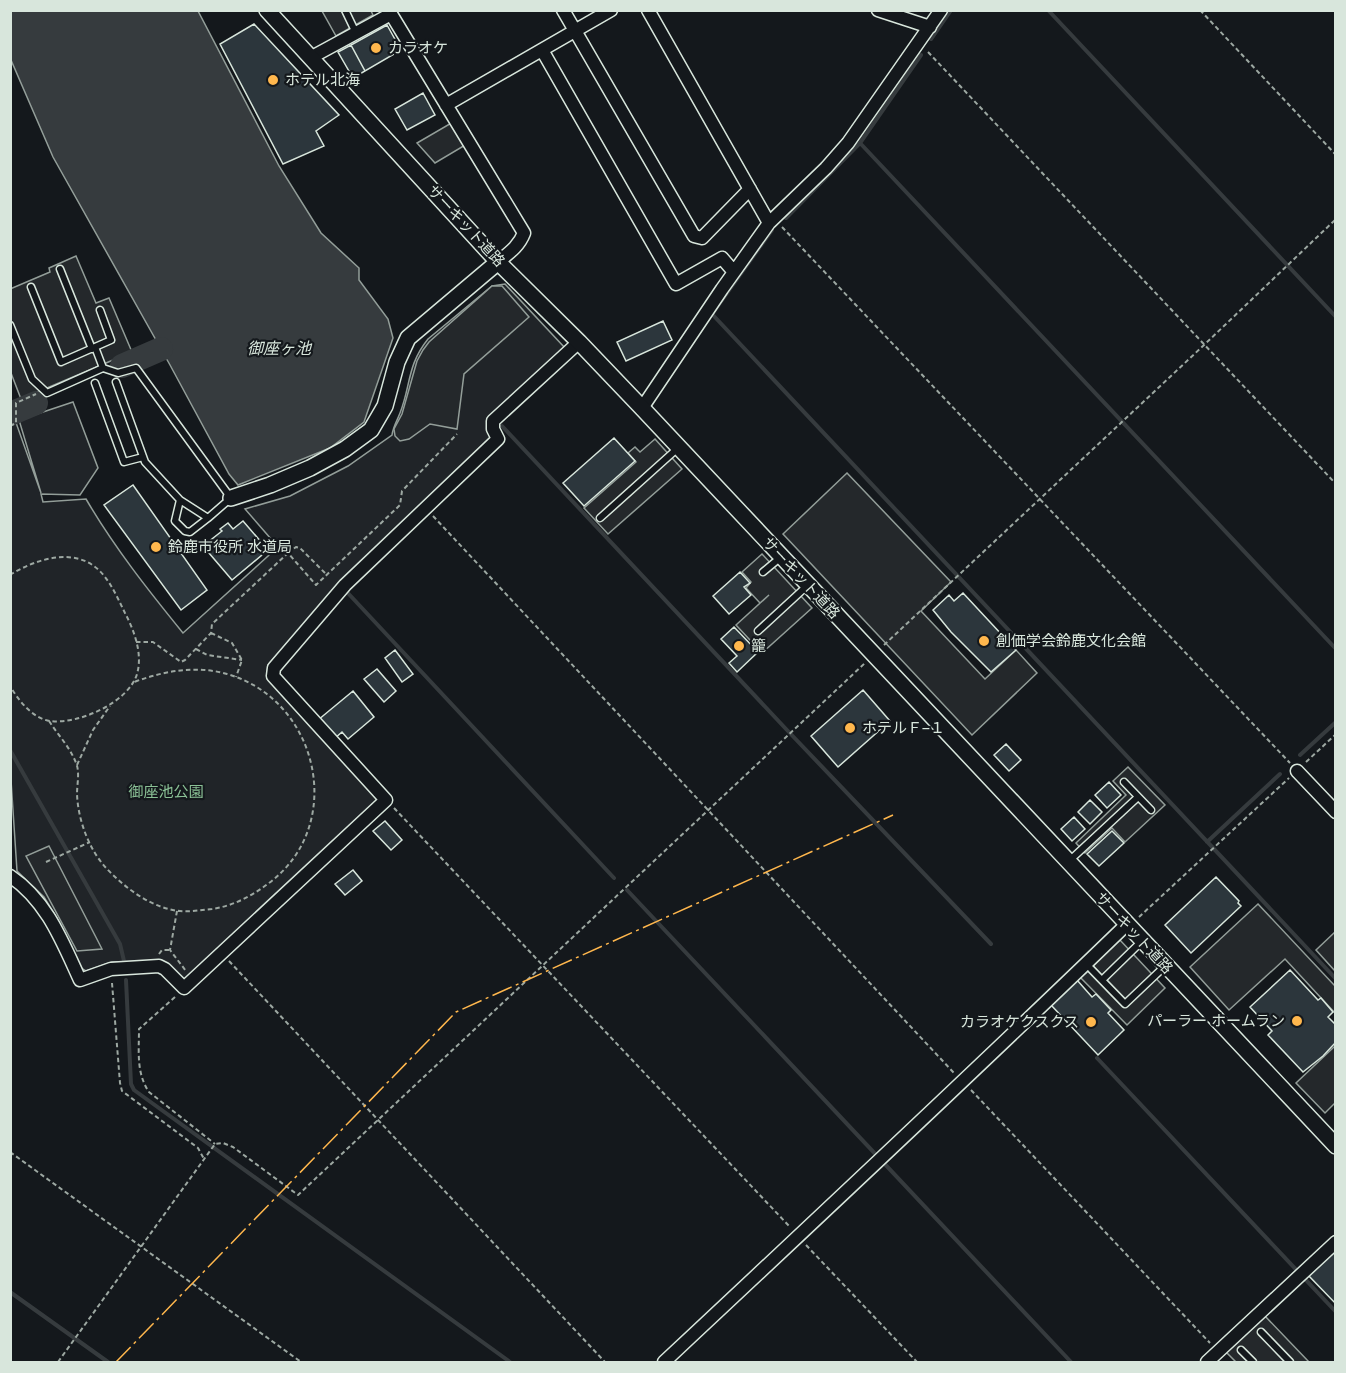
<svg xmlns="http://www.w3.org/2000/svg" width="1346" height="1373" viewBox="0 0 1346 1373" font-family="'Fira Sans','Noto Sans JP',sans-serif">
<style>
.green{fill:#202428;stroke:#939e99;stroke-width:1.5}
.parking{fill:#24282b;stroke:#939e99;stroke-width:1.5}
.water{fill:#363b3e;stroke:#939e99;stroke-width:1.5}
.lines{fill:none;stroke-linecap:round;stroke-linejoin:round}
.stream{stroke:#363b3e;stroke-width:4}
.river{stroke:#363b3e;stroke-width:24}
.building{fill:#2c363c;stroke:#d8e6dc;stroke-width:1.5}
.service-casing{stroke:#d8e6dc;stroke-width:9}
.minor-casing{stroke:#d8e6dc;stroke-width:15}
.tertiary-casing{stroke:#d8e6dc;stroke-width:18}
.path{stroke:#9da8a2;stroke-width:2;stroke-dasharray:4.5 3;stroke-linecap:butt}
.service{stroke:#14181c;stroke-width:6}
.minor{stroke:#14181c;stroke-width:12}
.tertiary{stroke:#14181c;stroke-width:15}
.power{stroke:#ffb74d;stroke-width:1.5;stroke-dasharray:21 4.5 3 4.5;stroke-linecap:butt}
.poi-dot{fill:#ffb74d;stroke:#14181c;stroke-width:2}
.labels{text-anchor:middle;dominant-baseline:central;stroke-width:4.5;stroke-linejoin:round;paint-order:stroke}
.poi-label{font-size:15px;fill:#d8e6dc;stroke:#14181c;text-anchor:start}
.street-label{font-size:15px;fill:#d8e6dc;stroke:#14181c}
.park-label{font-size:15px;fill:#8ac095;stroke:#14181c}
.water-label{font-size:16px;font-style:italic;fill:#d8e6dc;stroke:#14181c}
</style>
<rect width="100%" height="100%" fill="#14181c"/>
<path class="green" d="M505,284l60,64 -77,71 3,16 -1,5 -150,143 -72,82 -1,11 110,118 -1,10 -190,178 -19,-19 -12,-2 -43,1 -26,9 -5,-3 -24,-50 -13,-21 -27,-26 -7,-106v-346l4,-2 27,76 -22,-73 54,-18 25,66 -18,27 -39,-1 2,8 43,-3c28,48 62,91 97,134l95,-86 -33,-38 45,-13 58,-30 44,-31c1,-8 5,-14 8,-22 11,-28 7,-48 28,-74l64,-53z"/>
<path class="parking" d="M322,11h49l2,4 -37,21z
M453,122l14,22 -32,19 -18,-20z
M76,256l20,47 13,-5 23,54 -111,47 -10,-26 -1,-84 40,-17 -1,-4z
M492,286h10l27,31 -65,57 -7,55 -27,-5 -21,15 -9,2 -5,-5 -1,-7 8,-15 15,-53 6,-11 6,-8z
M655,439l27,30 -74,65 -24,-26 52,-46 -8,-9 7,-6 5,5z
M847,473l104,109 -30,29 64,68 31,-29 21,23 -65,62 -189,-201z
M762,554l50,54 -50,45 -26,-28 33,-30 -9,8 -14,-15 5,-6 -9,-10z
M1128,767l37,38 -40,37 -13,-14 -27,25 -9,-10 50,-48 -13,-14z
M49,846l53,103 -25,2 -51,-95z
M1258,904l77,82v27l-50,-54 -56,51 -39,-43z
M1335,932v39l-19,-21z
M1119,939l46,49 -38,37 -48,-49z
M1335,1046v57l-10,10 -29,-30z
M1264,1315l45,47h-73l-10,-10z"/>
<path class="water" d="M10,11h188l81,155 42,67 38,35v12l29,39 5,19 -29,84 -34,26 -92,37 -9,-11 -59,-109 -117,-208 -42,-97z"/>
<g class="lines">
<path class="stream" d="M1048,10l288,307
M931,39l20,-29
M860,143l476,506
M786,218l74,-75 61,-88
M772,230l-60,84 624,665
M502,426l284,303 205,215
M346,591l268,287
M10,750l110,194 4,17
M1300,755l36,-33
M1207,842l73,-68
M627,890l444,472
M126,980l5,104 3,6 376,272
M1097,1058l239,254
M10,1292l98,70"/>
<path class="river" d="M122,366l39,-17
M10,414l26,-11"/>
</g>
<path class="building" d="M254,24l85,91 -23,16 8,15 -41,18 -63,-120z
M387,25l14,25 -36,21 -14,-26z
M351,45l14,26 -12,7 -15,-26z
M423,93l12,22 -28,15 -12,-21z
M663,321l9,19 -46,21 -9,-19z
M614,438l21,23 -51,45 -21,-23z
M133,485l74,105 -26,20 -77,-105z
M243,521l25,29 -36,30 -29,-34 19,-15 -2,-2 8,-6 5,6z
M740,572l10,11 -6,4 7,8 -22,19 -16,-18z
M963,593l53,57 -25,22 -40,-40 -18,-22 16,-15 5,6z
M734,627l24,25 -21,20 -8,-9 8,-7 -16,-17z
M395,650l18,24 -11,8 -17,-24z
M377,669l19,22 -12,11 -20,-23z
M863,690l27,31 -52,46 -27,-31z
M353,691l21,26 -26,22 -6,-7 -8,7 -16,-19z
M1006,744l15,16 -12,11 -15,-16z
M1109,782l12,13 -14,13 -12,-13z
M1090,800l12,12 -12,12 -12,-12z
M1074,817l11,12 -13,12 -11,-12z
M385,821l17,19 -11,10 -18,-19z
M1112,831l12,12 -25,23 -12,-12z
M353,870l9,11 -17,14 -10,-11z
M1216,877l23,24 -1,2 3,3 -50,47 -26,-28z
M1290,970l28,30 3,-2 12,14 -5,5 8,8v17l-13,14 -20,16 -35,-37 4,-4 -22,-24z
M1077,980l15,17 4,-3 15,16 -3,3 16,17 -26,25 -47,-50z
M1336,1249v55l-28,-29z"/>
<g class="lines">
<defs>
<path id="service" d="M345,10l11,23
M60,269l32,80
M31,287l30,75 50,-22 -11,-30
M10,325l22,54 15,14 56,-25 15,5 18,-5 95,130 -23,20 -28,-18 -35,-38 -29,-80
M95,347l8,21
M95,383l29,79 19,-5
M180,500l-5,21 10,10 5,1 18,-14
M600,518l78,-70
M763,572l18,-15
M758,631l50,-46
M1124,782l27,28
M1068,862l70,-65
M1091,969l34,35 40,-38
M1102,980l40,-39
M1261,1332l29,30
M1241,1350l12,12"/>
<path id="minor" d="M563,10l131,226 8,2 48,-49
M648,10l121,213
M878,10l52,17
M542,50l134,234 46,-26 12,14
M310,58l81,-44 133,219c-5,13 -15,20 -26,29
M446,105l165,-95
M642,408l80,-119 47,-66 57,-55 22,-25 93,-133
M1297,771l39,41
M10,876c37,25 52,65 70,104l31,-11 48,-3 6,3 19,19 202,-188 -113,-124 1,-8 71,-83 153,-146 -5,-10v-8l86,-79
M664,1362c155,-145 310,-290 462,-437
M1207,1362l129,-120"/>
<path id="tertiary" d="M267,10l231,252 81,80 63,66 694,738
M231,498l39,-13 40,-17 35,-19 26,-19 14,-24 12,-44 11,-24 90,-76"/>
</defs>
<use href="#service" class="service-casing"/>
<use href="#minor" class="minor-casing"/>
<use href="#tertiary" class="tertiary-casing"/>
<path class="path" d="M1200,10l136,145
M928,52l408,432
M782,227l508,536
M10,426l6,-3v-20l20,-9
M433,516l521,557
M288,553l8,-6 4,1 26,26
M10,575c29,-18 71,-30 95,2 8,10 14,24 20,36 9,17 18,41 12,61 -8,28 -59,51 -87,47 -18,-3 -31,-20 -40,-35
M211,633l21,10 10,17 -6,17
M136,642h17l28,20 4,-2 26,-27 1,-9 76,-71 28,32 84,-80 2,-14 55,-57
M884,645l320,-300 132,-126
M196,649l11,6 35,5
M49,721c9,14 21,26 27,42 4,9 1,21 1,31 1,26 12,56 30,75 18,19 46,40 73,42 11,1 21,-1 32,-2 21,-3 40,-13 57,-26 78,-58 50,-183 -42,-209 -31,-9 -63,-3 -93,8
M1306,762l30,-28
M77,765l16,-35 17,-24
M394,808l396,419
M46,862l44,-20
M177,911l-7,39 16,21
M1139,917l150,-139
M159,954l3,-4h8
M229,961l376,401
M112,983l8,100 2,8 76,57 6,11
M175,997l-36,32c0,22 -3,44 10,63l66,52
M971,1090l239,253
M10,1152l291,210
M806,1245l111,117
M58,1362l157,-218 8,-1 10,4 65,48 567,-532"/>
<use href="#service" class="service"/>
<use href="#minor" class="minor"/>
<use href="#tertiary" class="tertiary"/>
<path class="power" d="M116,1362l340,-350 437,-197"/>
</g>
<g class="poi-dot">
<circle cx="376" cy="48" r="6"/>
<circle cx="273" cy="80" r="6"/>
<circle cx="156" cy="547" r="6"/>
<circle cx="984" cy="641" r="6"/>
<circle cx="739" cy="646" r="6"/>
<circle cx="850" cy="728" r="6"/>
<circle cx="1297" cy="1021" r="6"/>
<circle cx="1091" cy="1022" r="6"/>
</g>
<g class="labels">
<g class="poi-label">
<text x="388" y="48">カラオケ</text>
<text x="285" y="80">ホテル北海</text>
<text x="168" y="547">鈴鹿市役所 水道局</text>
<text x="996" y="641">創価学会鈴鹿文化会館</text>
<text x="751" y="646">籠</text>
<text x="862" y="728">ホテルＦ―１</text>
<text x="1285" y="1021" text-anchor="end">パーラー ホームラン</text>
<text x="1079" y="1022" text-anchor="end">カラオケクスクス</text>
</g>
<g class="street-label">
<text transform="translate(466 226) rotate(47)">サーキット道路</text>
<text transform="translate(801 578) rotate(47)">サーキット道路</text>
<text transform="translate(1134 933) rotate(47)">サーキット道路</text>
</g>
<g class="park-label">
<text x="166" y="792">御座池公園</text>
</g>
<g class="water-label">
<text x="279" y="348">御座ヶ池</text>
</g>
</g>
<rect width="1346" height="1373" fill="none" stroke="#d8e6dc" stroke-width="24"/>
</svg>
